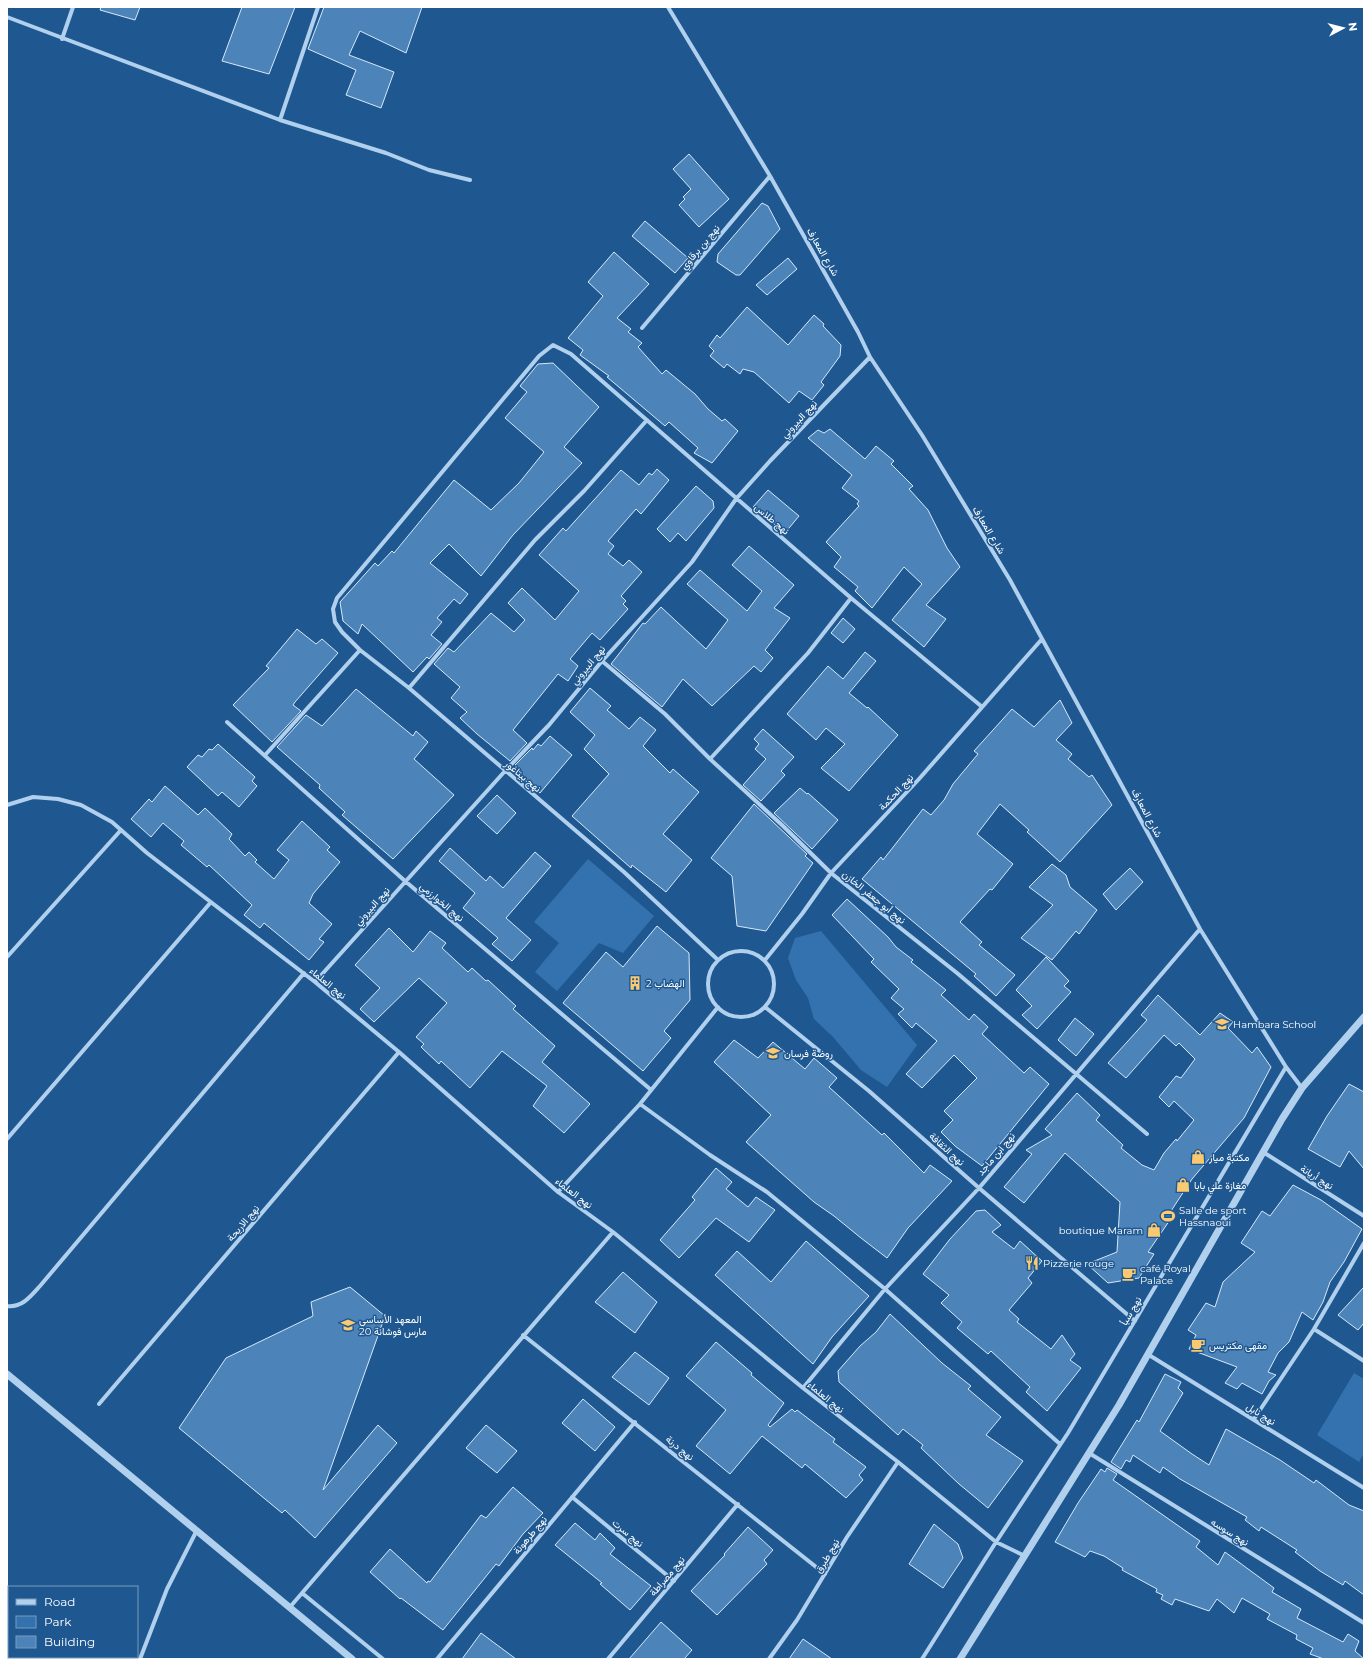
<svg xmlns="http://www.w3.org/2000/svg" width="1371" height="1666" viewBox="0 0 1371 1666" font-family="Montserrat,Vazirmatn,sans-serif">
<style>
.green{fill:#3372ae}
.building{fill:#4c84b9;stroke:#d5e8fa}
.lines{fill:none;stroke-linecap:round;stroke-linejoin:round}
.minor{stroke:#b0d0ed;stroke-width:4}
.tertiary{stroke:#b0d0ed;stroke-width:7}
.labels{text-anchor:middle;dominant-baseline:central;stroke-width:3;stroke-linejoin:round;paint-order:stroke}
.street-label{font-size:10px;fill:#fff;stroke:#1f5891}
.poi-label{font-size:10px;fill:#fff;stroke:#1f5891;text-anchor:start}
</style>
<rect width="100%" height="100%" fill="#1f5891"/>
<path class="green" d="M588,859l66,57 -31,37 -24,-10 -42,48 -22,-19 24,-29 -25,-21z
M821,931l96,114 -30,42 -26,-17 -28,-33 -19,-18 -6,-21 -12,-18 -8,-22 7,-20z
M1354,1373l10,6v74l-5,9 -42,-27z"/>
<path class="building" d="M101,7h39l-5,13 -35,-10z
M242,7h53l-26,67 -47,-13z
M324,7h98l-16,46 -46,-22 -11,24 45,17 -13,36 -35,-13 10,-25 -48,-21z
M689,154l40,45 -30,28 -20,-22 6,-6 -2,-2 8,-8 -18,-20z
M762,203l6,3 12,23 -40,46h-4l-19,-13 1,-8z
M645,221l43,37 -13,15 -43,-37z
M614,252l35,32 -32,34 14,11 -3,3 14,11 -4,4 24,27 4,-4 29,24 13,15 14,12 3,-2 13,12 -26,32 -18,-10 4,-5 -29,-26 -4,4 -58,-49 2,-1 -29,-21 3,-5 -15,-12 35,-42 -15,-14z
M788,258l9,11 -30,26 -11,-10z
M747,307l41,38 26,-30 10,9 -1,2 18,19 -1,11 -19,26 3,3 -12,15 -13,-9 -10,12 -35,-31 -11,-3 -3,5 -13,-10 -3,4 -14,-12 4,-5 -5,-5 8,-11 3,3z
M553,363l46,44 -35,40 18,16 -69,72 -32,41 -32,-32 -19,19 38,31 -8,10 -6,-5 -17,19 5,4 -11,13 11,9 -13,15 -2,-2 -14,15 -51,-48 -4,10 -15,-13 -3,-19 35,-39 3,3 14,-15 2,2 60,-73 37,30 28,-27 25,-31 -39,-34 22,-26 -7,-6 18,-22z
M830,429l35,30 11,-13 18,15 -3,3 22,22 -4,3 19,21 19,38 13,19 -34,38 20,14 -22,28 -32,-27 30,-36 -18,-17 -32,41 -17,-17 3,-4 -24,-20 7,-10 -15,-15 33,-36 -2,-2 2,-3 -17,-13 10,-13 -44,-37 10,-8 6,3z
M657,469l12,11 -28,34 -5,-5 -28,32 6,5 -6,8 15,12 6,-6 13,12 -21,24 5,5 -3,3 5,5 -28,31 -8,-7 -22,26 8,7 -10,15 -10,-7 -45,56 14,13 -17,18 -33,-27 -17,-16 7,-6 -16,-14 9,-11 -26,-23 14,-16 6,4 37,-39 23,19 11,-12 -17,-17 14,-15 33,32 24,-29 -40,-36 24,-27 3,3 55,-61 18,15 10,-12 3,2z
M696,486l17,15 1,7 -28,33 -8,-8 -8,9 -13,-13z
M768,490l31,26 -14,17 -32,-26z
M749,546l45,39 -20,23 16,10 -25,32 8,8 -12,14 -7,-6 -42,40 -29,-27 -21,28 -51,-43 32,-41 2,1 16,-17 45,42 22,-29 -41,-36 13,-14 47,41 15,-20 -30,-26z
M843,618l12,11 -12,14 -12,-10z
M297,629l19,15 6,-5 16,14 -43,49 -2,3 8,6 -29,31 -39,-37 36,-37 -3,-2z
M865,652l11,9 -27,32 18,15 1,-1 30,28 -49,56 -28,-23 24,-24 -19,-16 -10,12 -29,-26 41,-48 15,13z
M590,688l21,18 -4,4 22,19 11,-12 16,13 -13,16 27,27 3,-4 26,23 -36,42 29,26 -26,32 -34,-27 -1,3 -59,-52 37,-42 -25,-25 11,-14 -25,-23z
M356,689l57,47 3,-5 12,11 -14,17 40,36 -61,64 -51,-44 3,-3 -26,-24 1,-3 -43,-38 29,-32 16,11z
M1060,700l12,23 -16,17 16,14 -4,5 21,18 3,-2 20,30 -52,57 -33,-30 2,-2 -29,-26 -23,30 36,30 -21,26 -2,-1 -30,33 22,20 -3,3 36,30 -19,21 -22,-20 2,-2 -114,-95 19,-22 2,3 40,-51 8,6 13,-15 9,-16 25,-30 -4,-3 38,-42 22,18z
M763,729l31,28 -13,14 4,4 -24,26 -18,-16 23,-26 -11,-10 4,-5 -5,-5z
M550,736l22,19 -32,38 -26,-22 3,-4 -2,-2 17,-17 1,2 5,-6 3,2z
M218,744l37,33 -3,4 5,5 -18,21 -17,-15 -4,4 -31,-29 11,-12 4,2 7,-8 3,1z
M165,786l33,29 7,-7 27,26 -3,5 16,17 4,-4 8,8 -2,2 19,17 15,-19 -12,-10 25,-29 28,26 -3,3 13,12 -27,32 -4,9 23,21 -13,15 5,3 -15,18 -45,-37 -4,5 -16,-13 8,-10 -43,-40 -2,2 -26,-22 3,-4 -21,-18 -12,14 -20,-18 18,-20 3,3z
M800,788l7,6 1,-1 30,27 -26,29 -38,-36z
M497,795l19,18 -19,21 -20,-18z
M754,804l53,50 -2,2 8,7 -47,68 -29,-5 -5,-50 -21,-18z
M450,848l36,33 4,-5 13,12 32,-36 16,14 -45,52 25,22 -19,21 -20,-17 6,-6 -35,-30 12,-15 -36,-32z
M1052,864l14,11 4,12 27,23 -18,24 -3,-3 -24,29 -31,-22 32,-33 -24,-18z
M1130,868l13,14 -27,28 -13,-16z
M847,899l41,38 8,10 17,13 -2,2 35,28 -5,5 28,25 5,-6 14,13 -6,7 15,14 27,25 6,-6 19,17 -67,82 -27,-20 -14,-14 12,-12 -9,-9 33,-33 -23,-23 -32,33 -16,-14 31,-33 -21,-18 -4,5 -14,-14 6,-5 -13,-11 8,-9 -28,-27 3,-3 -42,-44z
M657,926l32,27 1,47 -26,31 7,7 -28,33 -80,-68 43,-51 17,15z
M389,928l24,24 17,-21 16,12 -4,5 26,24 4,-4 14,13 2,-1 28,26 -3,3 42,37 -13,16 48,42 -26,29 -31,-27 14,-20 -45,-35 -32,37 -29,-27 -2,3 -18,-17 3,-3 -8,-7 31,-34 -28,-25 -45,44 -14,-13 20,-21 -25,-23z
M1046,957l23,24 -5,5 7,6 -34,37 -15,-14 10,-9 -16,-16z
M1158,995l42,40 20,-22 13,9 -5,6 24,25 5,-6 14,20 -27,51 -52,61 -21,32 3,3 -26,38 6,2 -15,24 -31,5 -21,-19 30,-12 3,-50 -55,-49 -41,50 -20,-16 28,-33 -6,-4 26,-15 -7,-6 32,-36 23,22 -4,5 27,25 -2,3 21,17 12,5 10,-17 12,-14 1,2 17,-21 -20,-19 -5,6 -10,-10 17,-21 5,2 14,-19 -16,-16 -3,3 -12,-11 -38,43 -18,-15 39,-43 -6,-5z
M1075,1018l19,16 -18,22 -18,-16z
M734,1040l24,18 15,-16 32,27 9,-11 23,20 -8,9 53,48 2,-2 40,40 6,-8 22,16 -44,47 -21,30 -26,-20 -27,-22 -20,-14 -68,-60 25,-27 -57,-53z
M1349,1084l15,8v77l-15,-18 -9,16 -32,-18 19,-33z
M716,1168l16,14 -6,7 22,18 8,-10 19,13 -26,32 -33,-24 -37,40 -19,-18 35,-40 -3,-3z
M1293,1185l28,15 41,29 -18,33 -14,20 -7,20 -10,18 -11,-8 -13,30 -11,11 -10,19 8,3 -7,6 -7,13 -20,-11 -5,6 -12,-6 12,-16 -48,-18 7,-14 -8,-5 18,-27 9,4 8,-25 32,-30 -14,-9 21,-32 8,5z
M985,1210l16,15 -9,7 22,17 6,-8 22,20 -14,17 4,5 -23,27 10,9 -2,3 34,27 11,-14 13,19 -5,6 11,8 -34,43 -21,-19 4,-5 -39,-36 -3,3 -31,-26 5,-6 -21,-19 8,-8 -26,-21 27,-35 26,-28z
M806,1241l63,55 -37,41 -19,27 -98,-89 22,-24 34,31z
M623,1272l34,30 -22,31 -40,-31z
M350,1287l35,29 -62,174 55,-65 19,18 -82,95 -30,-28 -3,3 -103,-85 47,-70 87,-42 -2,-14z
M1364,1287v36l-6,7 -20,-15z
M890,1314l52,49 29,23 -3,3 33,28 -15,18 37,26 -35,47 -29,-24 -38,-36 2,-3 -20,-16 -5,6 -59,-53 -1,-11 22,-25 16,-14z
M716,1342l36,31 -1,2 33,28 -16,22 2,2 22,-18 3,3 2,-2 38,29 -2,3 33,25 -7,8 4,5 -17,18 -41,-34 -3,4 -40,-32 -32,38 -34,-28 30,-36 -40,-34z
M635,1352l34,26 -20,27 -37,-28z
M1165,1374l16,8 -3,6 5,5 -23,38 32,23 17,11 17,-36 54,31 34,23 2,-3 33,25 15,6v84l-19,-14 -2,4 -23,-14 -25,-19 2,-2 -36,-23 -2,4 -14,-11 2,-3 -67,-38 -17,-12 -3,6 -27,-18 -3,7 -4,-2 -5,9 -10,-7 26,-42 2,2z
M583,1399l32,28 -20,24 -33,-28z
M486,1425l31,26 -20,22 -31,-25z
M1107,1468l10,6 -4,6 87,61 -4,6 22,18 7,-13 49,36 -2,4 29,17 -4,9 46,24 5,-8 11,7 -4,10 9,8h-40l-14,-5 3,-6 -17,-9 1,-4 -30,-16 3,-5 -28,-16 -8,15 -17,-14 -8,12 -34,-12 -3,6 -11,-6 2,-4 -7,-3 1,-3 -35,-19 1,-2 -19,-12 -14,-5 -5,6 -30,-15 23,-39 23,-34 4,3z
M513,1487l30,26 -20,21 -24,32 -3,-2 -53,66 -42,-32 -1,1 -30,-27 20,-23 37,34 1,-2 2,1 51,-67 5,3z
M575,1523l20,17 5,-7 15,15 -5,6 41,32 -21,24 -30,-26 2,-1 -47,-38z
M934,1524l24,20 5,14 -20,30 -34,-24z
M748,1527l25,23 -9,10 3,4 -50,51 -26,-24 34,-36 -1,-1z
M661,1622l31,28 -8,9h-55z
M481,1633l35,26h-54z
M803,1639l29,20h-43z"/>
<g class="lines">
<path class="minor" d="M668,7l102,169 88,156 12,25 52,78 88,145 190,349 86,138
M7,17l273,103 106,33 43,17 41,10
M62,39l11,-32
M280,120l38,-113
M642,328l128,-152
M602,661l63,53 45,45 72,66 49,48 126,100 190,161
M409,688l126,-148 49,-49 63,-71
M227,722l178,159 245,208
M266,754l94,-104
M710,759l98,-106 43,-55
M7,805l26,-8 25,2 23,6 31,17 35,31 168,129 84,70 159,140 55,40 190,156 95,74 98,80 29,14
M708 984a33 33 0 1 1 66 0a33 33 0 1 1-66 0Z
M7,957l114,-127
M718,960l-94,-88 -215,-184 -49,-38 -18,-18 -7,-10 -2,-13 4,-11 202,-242 14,-11 18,9 280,244 130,108
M765,960l37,-46 29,-41 88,-94 123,-140
M315,982l190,-211 44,-46 53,-64 90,-99 44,-63 34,-38 100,-104
M765,1007l104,84 110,97 156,133
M640,1104l70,51 57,37 118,97 175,155
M7,1139l204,-237
M1263,1152l101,64
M558,1192l82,-88 78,-97
M7,1306c15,2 24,-10 33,-20l264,-313
M1314,1329l50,32
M523,1335l302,239
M1149,1355l215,133
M803,1388l82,-99 94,-101 221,-259
M99,1404l300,-352
M1254,1419l60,-90 50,-86
M1089,1453l275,170
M572,1497l102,84
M302,1593l81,66
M290,1607l323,-375
M140,1659l27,-70 30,-59
M437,1659l198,-237
M608,1659l130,-155
M769,1659l28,-39 50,-83 51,-75
M922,1659l74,-117 72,-109 218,-366 16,21"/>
<path class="tertiary" d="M7,1374l345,285
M960,1659l159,-254 163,-286 20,-31 62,-71"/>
</g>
<defs>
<symbol id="building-bare" viewBox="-9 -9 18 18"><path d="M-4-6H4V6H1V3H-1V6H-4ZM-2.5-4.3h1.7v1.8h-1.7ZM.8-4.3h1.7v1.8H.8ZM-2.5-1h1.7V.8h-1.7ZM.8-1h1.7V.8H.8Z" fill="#fbca70" stroke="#1f5891" stroke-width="2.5" paint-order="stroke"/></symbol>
<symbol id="school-bare" viewBox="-9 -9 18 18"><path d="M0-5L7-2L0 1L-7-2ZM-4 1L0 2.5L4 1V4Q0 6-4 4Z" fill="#fbca70" stroke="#1f5891" stroke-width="2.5" paint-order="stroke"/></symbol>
<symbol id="shop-bare" viewBox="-9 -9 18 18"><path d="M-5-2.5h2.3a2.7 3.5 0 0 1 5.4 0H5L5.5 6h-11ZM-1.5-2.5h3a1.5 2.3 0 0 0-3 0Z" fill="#fbca70" stroke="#1f5891" stroke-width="2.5" paint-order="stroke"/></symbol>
<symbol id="stadium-bare" viewBox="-9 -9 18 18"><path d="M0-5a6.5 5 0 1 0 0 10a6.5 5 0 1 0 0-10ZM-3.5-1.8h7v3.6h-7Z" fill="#fbca70" stroke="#1f5891" stroke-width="2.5" paint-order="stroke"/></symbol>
<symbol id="restaurant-bare" viewBox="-9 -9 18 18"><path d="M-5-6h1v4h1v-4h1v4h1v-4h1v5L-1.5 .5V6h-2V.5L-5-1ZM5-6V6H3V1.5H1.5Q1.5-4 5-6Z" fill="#fbca70" stroke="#1f5891" stroke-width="2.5" paint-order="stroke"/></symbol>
<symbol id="cafe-bare" viewBox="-9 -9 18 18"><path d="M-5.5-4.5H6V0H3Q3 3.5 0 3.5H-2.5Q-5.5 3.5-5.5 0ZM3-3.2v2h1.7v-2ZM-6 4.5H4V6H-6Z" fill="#fbca70" stroke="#1f5891" stroke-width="2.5" paint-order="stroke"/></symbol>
</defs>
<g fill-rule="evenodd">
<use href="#building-bare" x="625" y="973" width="20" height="20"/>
<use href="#school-bare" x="1212" y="1014" width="20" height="20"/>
<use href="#school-bare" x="763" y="1043" width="20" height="20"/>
<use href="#shop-bare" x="1188" y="1147" width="20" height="20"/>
<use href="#shop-bare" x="1173" y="1175" width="20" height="20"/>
<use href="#stadium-bare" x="1158" y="1206" width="20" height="20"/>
<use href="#shop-bare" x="1144" y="1220" width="20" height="20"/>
<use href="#restaurant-bare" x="1022" y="1253" width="20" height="20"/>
<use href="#cafe-bare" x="1119" y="1264" width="20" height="20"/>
<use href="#school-bare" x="338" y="1315" width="20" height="20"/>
<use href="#cafe-bare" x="1188" y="1335" width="20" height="20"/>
</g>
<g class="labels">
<g class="street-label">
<text transform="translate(700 247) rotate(-50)">نهج بن برقاوي</text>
<text transform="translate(823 252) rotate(60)">شارع المعارف</text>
<text transform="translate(799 419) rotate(-47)">نهج البيروني</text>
<text transform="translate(772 519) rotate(40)">نهج طلاس</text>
<text transform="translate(989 530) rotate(59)">شارع المعارف</text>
<text transform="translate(588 665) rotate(-50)">نهج البيروني</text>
<text transform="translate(523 776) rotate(40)">نهج بيتاغور</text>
<text transform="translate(896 792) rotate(-47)">نهج الحكمة</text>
<text transform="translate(1147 813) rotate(62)">شارع المعارف</text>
<text transform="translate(874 897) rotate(39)">نهج أبو جعفر الخازن</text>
<text transform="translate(442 902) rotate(40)">نهج الخوارزمي</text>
<text transform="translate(372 906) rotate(-48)">نهج البيروني</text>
<text transform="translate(328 983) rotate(39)">نهج العلماء</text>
<text transform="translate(947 1149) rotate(42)">نهج الثقافة</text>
<text transform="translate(996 1154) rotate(-50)">نهج ابن ماجد</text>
<text transform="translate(1317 1177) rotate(32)">نهج أريانة</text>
<text transform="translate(574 1193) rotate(37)">نهج العلماء</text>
<text transform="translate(243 1223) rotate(-50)">نهج الاريحة</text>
<text transform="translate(1131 1311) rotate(-59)">نهج سبأ</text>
<text transform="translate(826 1397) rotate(39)">نهج العلماء</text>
<text transform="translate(1261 1414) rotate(32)">نهج نابل</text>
<text transform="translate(680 1448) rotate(39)">نهج درنة</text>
<text transform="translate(1230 1532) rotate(32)">نهج سوسه</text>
<text transform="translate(628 1533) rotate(40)">نهج سرت</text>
<text transform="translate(530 1535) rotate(-50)">نهج طرهونة</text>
<text transform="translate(827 1556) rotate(-59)">نهج طبرق</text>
<text transform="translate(667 1576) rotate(-50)">نهج مصراطة</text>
</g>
<g class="poi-label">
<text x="646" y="983">الهضاب 2</text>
<text x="1233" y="1024">Hambara School</text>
<text x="784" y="1053">روضة فرسان</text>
<text x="1209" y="1157">مكتبة ميار</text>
<text x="1194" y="1185">مغازة علي بابا</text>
<text x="1179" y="1210">Salle de sport<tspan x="1179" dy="12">Hassnaoui</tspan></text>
<text x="1143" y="1230" text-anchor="end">boutique Maram</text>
<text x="1043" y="1263">Pizzerie rouge</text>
<text x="1140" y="1268">café Royal<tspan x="1140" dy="12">Palace</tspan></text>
<text x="359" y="1319">المعهد الأساسي<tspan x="359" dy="12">20 مارس فوشانة</tspan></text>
<text x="1209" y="1345">مقهى مكتريس</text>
</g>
</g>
<rect width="1371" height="1666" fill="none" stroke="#ffffff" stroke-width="16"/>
<rect x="8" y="1586" width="130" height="72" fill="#1f5891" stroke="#799bbd"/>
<rect x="16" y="1599" width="20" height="6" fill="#b0d0ed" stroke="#799bbd"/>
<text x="44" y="1606" font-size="12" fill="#ffffff">Road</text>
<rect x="16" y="1616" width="20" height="12" fill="#3372ae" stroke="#799bbd"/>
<text x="44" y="1626" font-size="12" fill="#ffffff">Park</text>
<rect x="16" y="1636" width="20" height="12" fill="#4c84b9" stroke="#799bbd"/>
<text x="44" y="1646" font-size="12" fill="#ffffff">Building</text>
<g transform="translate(1343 28) rotate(83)" stroke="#1f5891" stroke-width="3" paint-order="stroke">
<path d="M0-3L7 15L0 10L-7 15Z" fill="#ffffff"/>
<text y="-6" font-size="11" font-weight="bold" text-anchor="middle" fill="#ffffff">N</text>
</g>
</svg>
